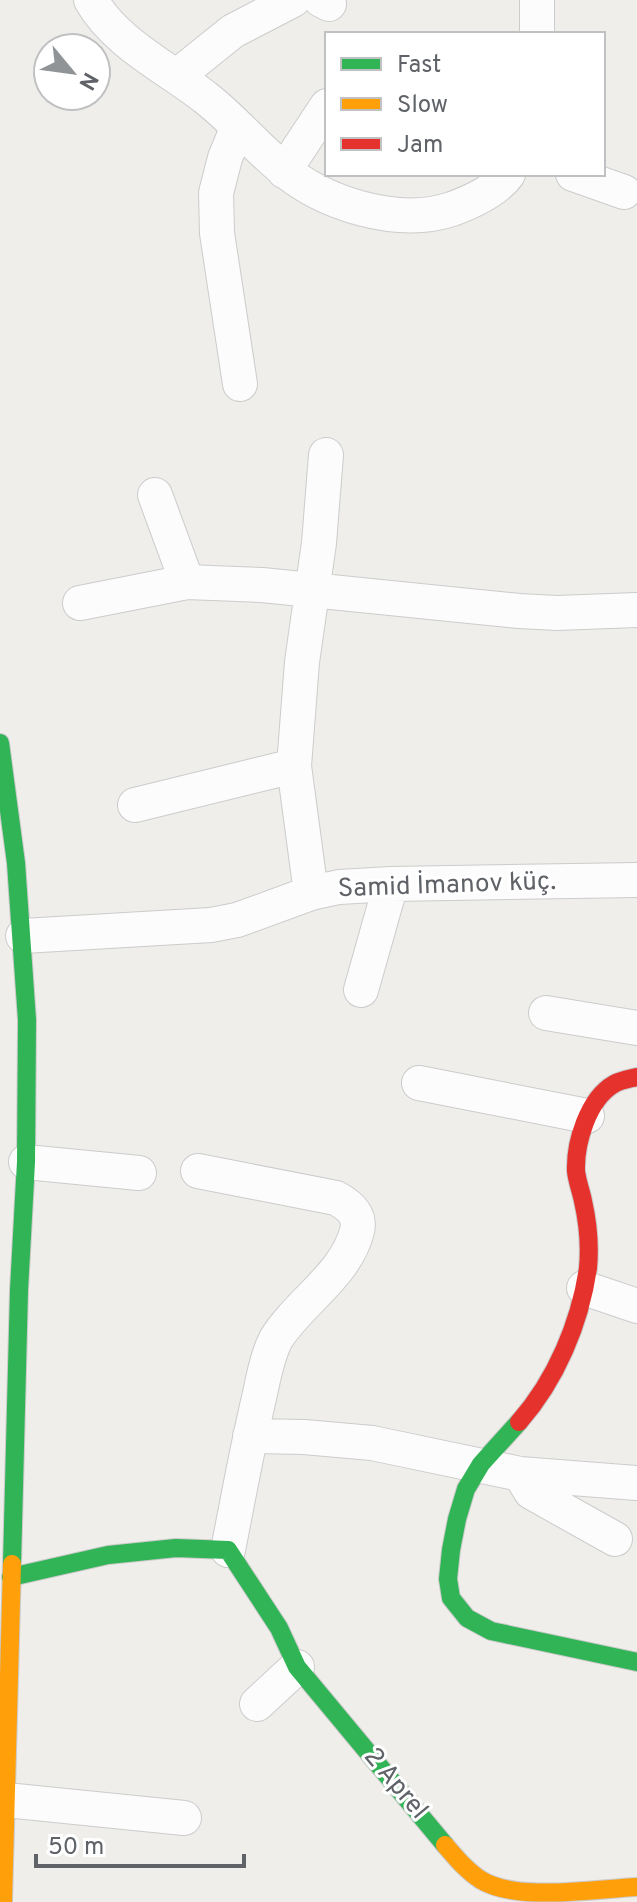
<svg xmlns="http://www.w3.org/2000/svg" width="637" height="1902" viewBox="0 0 637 1902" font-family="Overpass,sans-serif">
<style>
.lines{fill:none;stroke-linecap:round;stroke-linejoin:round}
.street-casing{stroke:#cbcccc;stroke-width:36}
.fast-casing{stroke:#cacacb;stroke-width:20}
.slow-casing{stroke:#cacacb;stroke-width:20}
.jam-casing{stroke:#cacacb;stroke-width:20}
.street{stroke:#fdfcfc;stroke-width:34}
.fast{stroke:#30b455;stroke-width:18}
.slow{stroke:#ff9f0a;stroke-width:18}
.jam{stroke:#e5322d;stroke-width:18}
.labels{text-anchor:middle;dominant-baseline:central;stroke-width:6;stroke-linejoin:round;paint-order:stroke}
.street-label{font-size:26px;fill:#5f6368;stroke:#fff}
</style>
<rect width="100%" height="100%" fill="#efeeea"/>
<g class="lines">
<defs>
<path id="street" d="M91,0c24,43 77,68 115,98 27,21 49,48 76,70 42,36 116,59 170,41 19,-7 44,-18 56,-35
M321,0l8,4
M537,1v33
M177,76l56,-45 60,-31
M237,129l-12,29 -9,35 1,40 23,151
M284,171l43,-65
M573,174l51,18
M155,495l32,87
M80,603l107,-21 75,3 257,26 38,2 80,-3
M135,805l159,-39
M311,893l-17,-127 8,-104 17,-119 7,-88
M23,936l188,-11 26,-5 74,-27 28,-6 52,-3 246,-4
M361,990l30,-106
M546,1013l91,15
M419,1083l168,33
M26,1162l113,11
M198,1171l138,27c13,7 25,16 21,33 -11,44 -59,72 -81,108 -9,17 -13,41 -17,59 -12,51 -21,101 -31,152
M584,1288l53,18
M250,1436l54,1 68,6 148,31 117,9
M520,1474l11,18 84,47
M257,1704l40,-37
M6,1800l178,18"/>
<path id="fast" d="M0,743l16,120 11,157 -1,142 -7,128 -7,274
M519,1422l-38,42 -15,25 -9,30 -6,31 -3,29 3,19 16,20 24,13 146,31
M11,1577l97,-22 68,-7 52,2 51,78 18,39 148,178"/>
<path id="slow" d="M445,1845c11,13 22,26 36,35 36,22 113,9 156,7
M3,1902l9,-338"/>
<path id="jam" d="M519,1422c37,-42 61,-99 69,-154 2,-22 0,-45 -5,-67 -2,-10 -6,-20 -7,-30 -1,-28 12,-72 38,-87 7,-4 15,-5 23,-7"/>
</defs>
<use href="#street" class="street-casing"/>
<use href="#fast" class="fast-casing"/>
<use href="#slow" class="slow-casing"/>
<use href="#jam" class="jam-casing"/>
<use href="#street" class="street"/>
<use href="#fast" class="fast"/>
<use href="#slow" class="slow"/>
<use href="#jam" class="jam"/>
</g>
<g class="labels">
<g class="street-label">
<text transform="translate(447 886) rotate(-2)">Samid İmanov küç.</text>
<text transform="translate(395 1784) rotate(50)">2 Aprel</text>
</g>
</g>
<rect x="325" y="32" width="280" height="144" fill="#ffffff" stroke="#bfc1c3" stroke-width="2"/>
<rect x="341" y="58" width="40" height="12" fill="#30b455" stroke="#bfc1c3" stroke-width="2"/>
<text x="397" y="72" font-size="24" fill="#5f6368">Fast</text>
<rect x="341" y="98" width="40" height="12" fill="#ff9f0a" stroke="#bfc1c3" stroke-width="2"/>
<text x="397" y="112" font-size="24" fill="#5f6368">Slow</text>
<rect x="341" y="138" width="40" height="12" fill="#e5322d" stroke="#bfc1c3" stroke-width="2"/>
<text x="397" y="152" font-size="24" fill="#5f6368">Jam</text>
<g transform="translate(72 72) rotate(119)"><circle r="38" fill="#ffffff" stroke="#bfc1c3" stroke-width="2"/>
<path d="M0-6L14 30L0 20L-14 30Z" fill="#919496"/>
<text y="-12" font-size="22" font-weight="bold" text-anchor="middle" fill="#5f6368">N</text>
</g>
<path d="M36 1854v12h208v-12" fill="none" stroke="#5f6368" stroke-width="4"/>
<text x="48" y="1854" font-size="24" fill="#5f6368" stroke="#ffffff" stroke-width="6" paint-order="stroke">50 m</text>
</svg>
